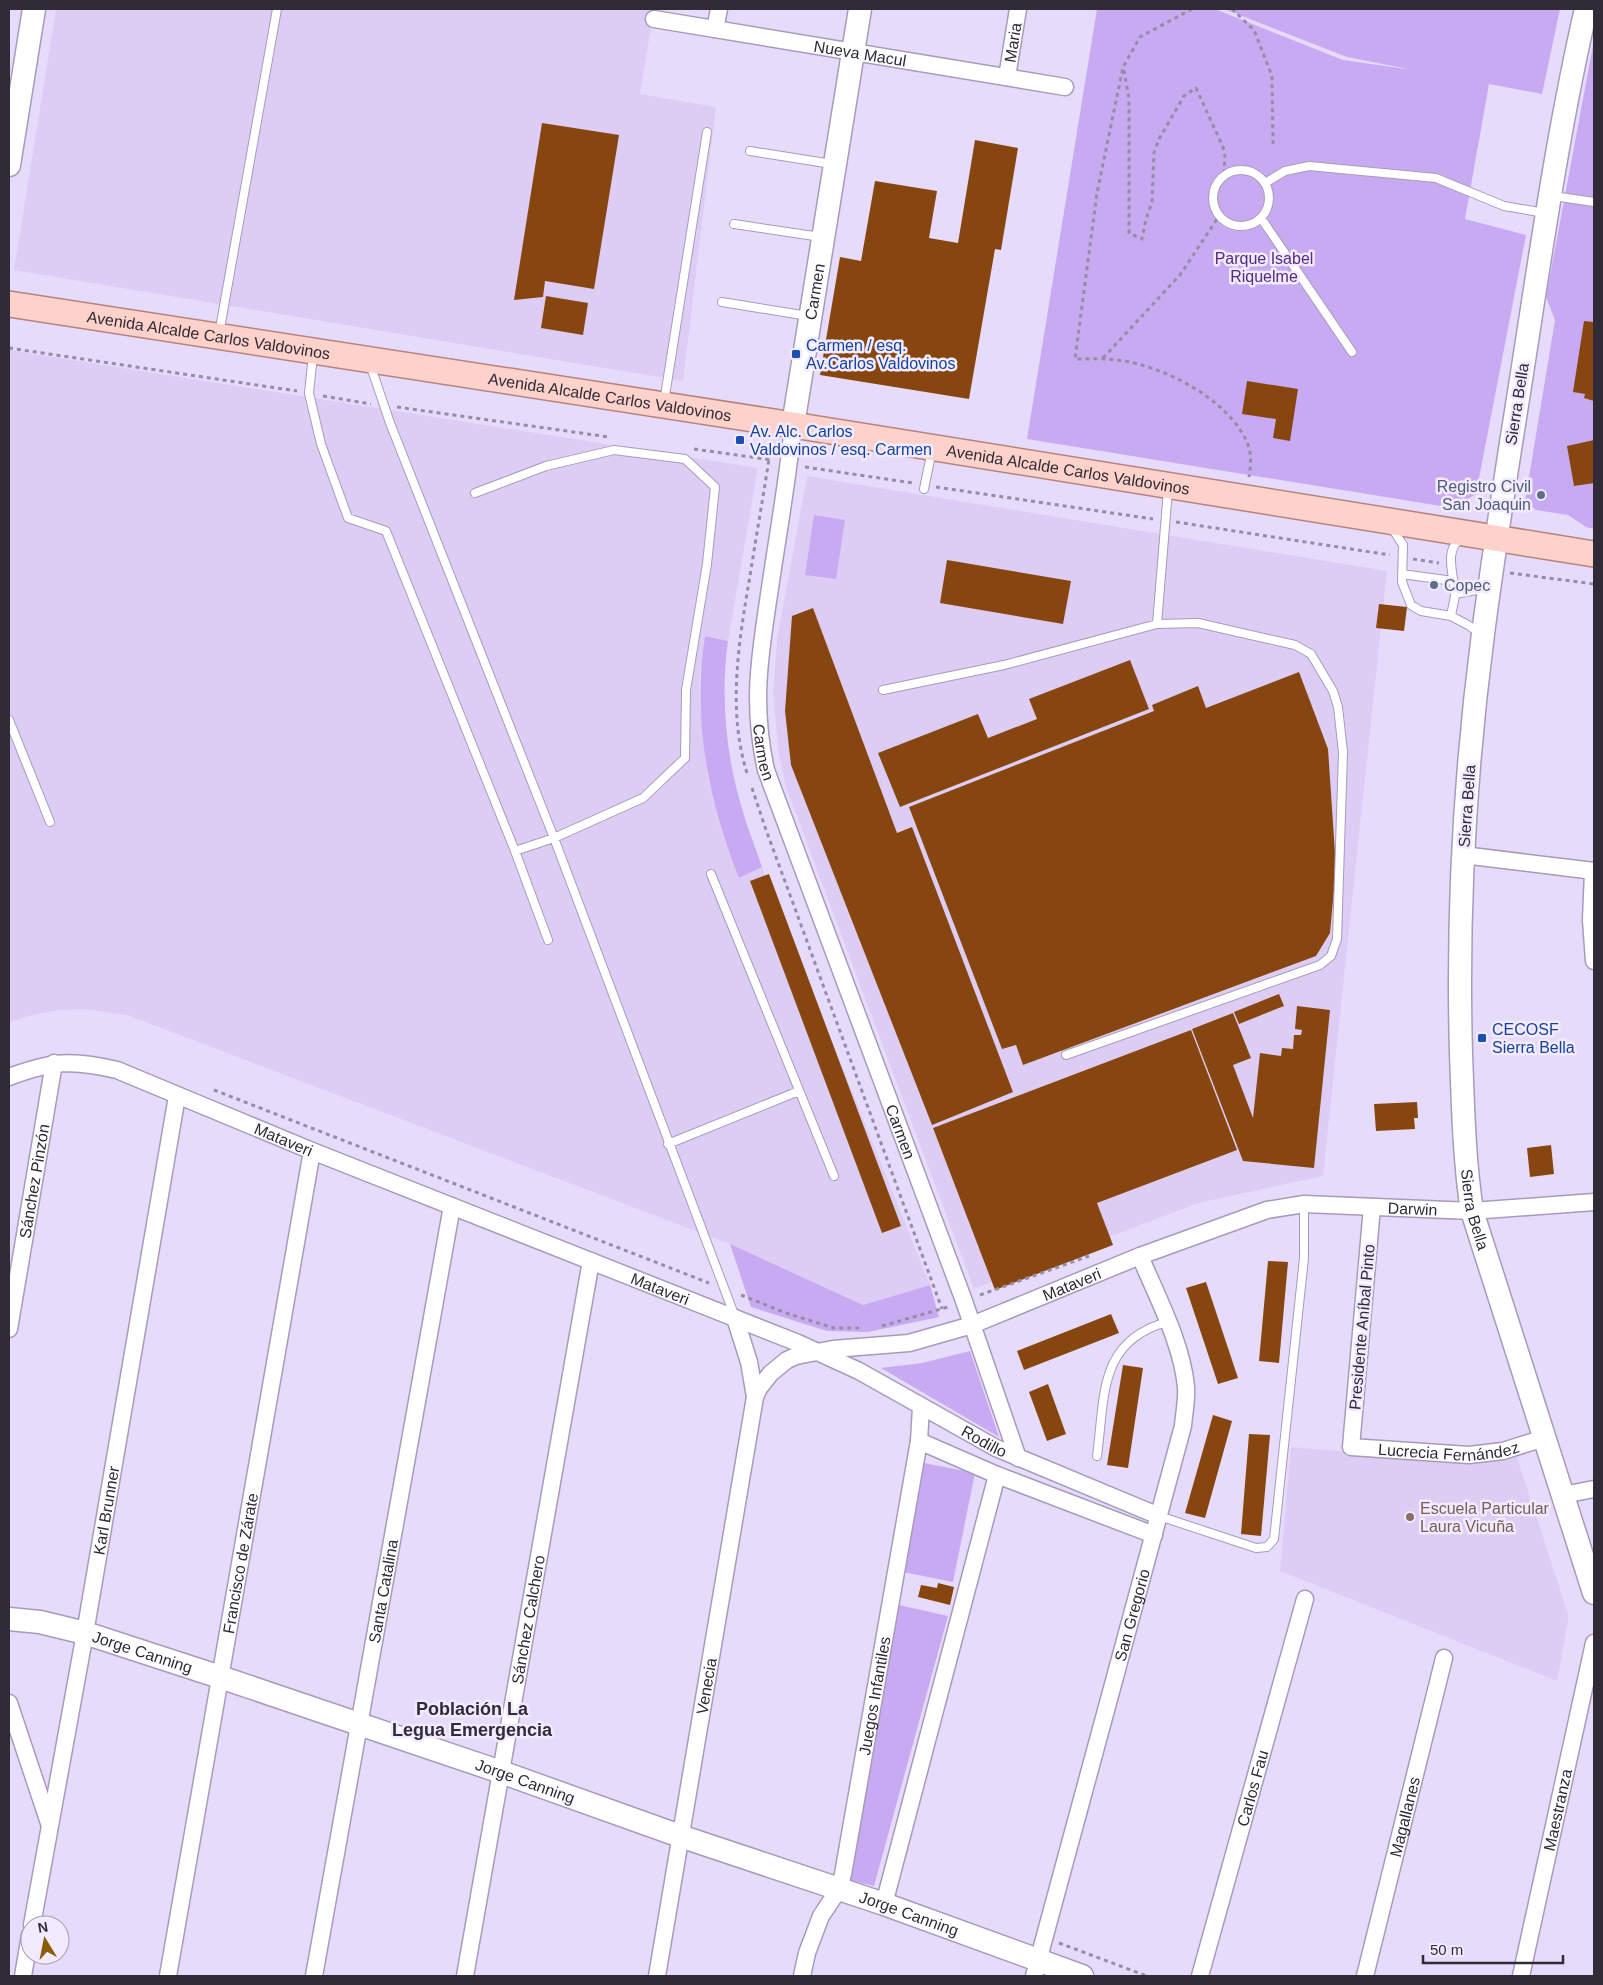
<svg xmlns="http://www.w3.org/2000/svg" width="1603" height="1985" viewBox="0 0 1603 1985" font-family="Arial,sans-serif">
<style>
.built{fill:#ddcdf5}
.green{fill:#c8aaf3}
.building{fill:#87460f}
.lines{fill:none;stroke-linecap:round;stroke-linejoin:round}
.lane-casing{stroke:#a79bba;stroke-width:10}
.street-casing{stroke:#a79bba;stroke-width:19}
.secondary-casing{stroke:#a79bba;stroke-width:25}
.primary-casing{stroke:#b5847f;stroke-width:28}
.path{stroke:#968da4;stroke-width:3;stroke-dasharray:4 4;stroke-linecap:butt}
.lane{stroke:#fff;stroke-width:8}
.street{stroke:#fff;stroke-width:16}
.secondary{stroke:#fff;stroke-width:22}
.primary{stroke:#fdd2ca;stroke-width:25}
.transit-dot{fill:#1a4fb4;stroke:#f2eaff;stroke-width:2}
.service-dot{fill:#5c6f8a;stroke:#f2eaff;stroke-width:2}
.education-dot{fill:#8d6e63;stroke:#f2eaff;stroke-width:2}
.labels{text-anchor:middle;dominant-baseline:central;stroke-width:5;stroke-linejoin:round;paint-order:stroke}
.street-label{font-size:16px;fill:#302b37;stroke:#f2eaff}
.park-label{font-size:16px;fill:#542b80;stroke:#f2eaff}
.transit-label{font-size:16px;fill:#164399;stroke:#f2eaff;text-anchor:start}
.service-label{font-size:16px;fill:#4e5e75;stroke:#f2eaff;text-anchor:end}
.education-label{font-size:16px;fill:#785e54;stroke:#f2eaff;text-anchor:start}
.neighbourhood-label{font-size:18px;font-weight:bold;fill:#302b37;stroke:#f2eaff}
</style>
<rect width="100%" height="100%" fill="#e7dbfc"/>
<path class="built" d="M56,9h598l-14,85 76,13 -33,274 -669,-111z
M9,350l749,118 -30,173 -23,-5 -6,47 1,23 8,73 14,54 17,45 23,-11 168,418 -67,20 -133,-61 -603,-229 -45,-6 -24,1 -21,4 -28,8z
M807,476l580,95 -64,605 -125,27 -224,86 -188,-502 -7,-32 -6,-60 4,-55z
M1291,1447l193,16 32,-9 52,160v7l-11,60 -277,-110z"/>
<path class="green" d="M1097,9h118l128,51 70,10 -66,-13 -123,-48h336l-18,85 -53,-10 -24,135 61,16 -50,259 -23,14 -426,-69z
M1594,40v489l-8,-2 -18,-12 -32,-5 -11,-9 30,-181 -9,-23z
M814,515l31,5 -9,59 -31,-4z
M705,636l23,5c-7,49 -3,105 10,153 6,25 16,49 24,73l-23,11c-31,-77 -47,-160 -34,-242z
M730,1244l133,61 67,-20 9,32 -71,15 -41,-1 -76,-24z
M970,1351l29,86 -118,-69 41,-5z
M924,1463l51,10 -22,109 -50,-10z
M899,1605l49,11 -74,270 -25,-6z"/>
<path class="building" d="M542,123l77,12 -25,154 -49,-8 -2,16 -29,3z
M975,140l43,8 -17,102 -6,-1 -26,150 -149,-24 20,-118 21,4 14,-80 62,10 -8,47 29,5z
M546,296l42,7 -5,32 -42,-7z
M1584,321l10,1v79l-10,-3 1,-4 -12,-2z
M1247,381l51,8 -8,52 -17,-3 3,-19 -34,-5z
M1594,440v43l-20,3 -7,-40z
M947,560l124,21 -8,43 -123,-21z
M1379,604l28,3 -3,24 -28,-3z
M813,608l84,225 15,-6 101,265 -81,33 -141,-360 -6,-54 7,-95z
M1130,660l19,49 -249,98 -22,-54 100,-39 10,24 49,-19 -8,-20z
M1299,672l29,77 8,119 -6,65 -14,23 -293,109 -7,-20 -14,4 -93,-242 245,-96 -2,-6 46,-19 8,22z
M769,874l132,352 -19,7 -132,-352z
M1279,994l5,12 -45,18 -5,-12z
M1297,1006l33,4 -16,158 -71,-7 -51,-132 41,-16 18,45 -18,7 20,53 7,-65 21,3 1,-8 11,1 1,-14h7l1,-5 -7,-1z
M1191,1030l46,120 -140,53 16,42 -118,45 -62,-162z
M1417,1102l1,16h-4l1,11 -39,2 -2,-27z
M1551,1145l3,29 -24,3 -3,-29z
M1268,1261l20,1 -9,101 -20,-2z
M1206,1282l32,96 -20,6 -32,-96z
M1111,1314l8,19 -95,37 -7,-19z
M1123,1365l20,3 -15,100 -21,-3z
M1048,1384l18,50 -19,7 -18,-49z
M1213,1415l19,6 -27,97 -20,-5z
M1249,1434l21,1 -9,101 -20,-2z
M938,1583l16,4 -4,18 -32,-8 3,-12 16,3z"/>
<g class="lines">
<defs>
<path id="lane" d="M750,151l82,13
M1213 198a28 28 0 1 1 56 0a28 28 0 1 1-56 0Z
M1265,183l20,-12 24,-5 127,12 68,28 41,7
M1553,196l41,6
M1261,218l91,134
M734,224l87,13
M722,302l86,14
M219,334l58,-325
M313,354l-4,39 12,51 27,74 38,13 129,320 33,89
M370,364l20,59 164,415 181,479
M664,402l43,-270
M924,489l8,-39
M475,493l71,-27 68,-16 71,9 30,28 -8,77 -21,126 -1,68 -42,40 -89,40 -39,13
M1392,528l11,17 -1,37 9,23 10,6 30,5 17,9 13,9
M1402,574l51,7
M1455,594l32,-6
M1451,616c1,-7 4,-16 4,-23 -1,-18 -12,-44 7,-55
M883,690l121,-25 153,-41
M9,720l41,102
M711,874l123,302
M1066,1055l254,-90 11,-9 6,-17 6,-187 -5,-45 -5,-16 -22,-37 -16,-9 -97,-22 -41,1 11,-134
M668,1144l131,-53
M1097,1456c8,-59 1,-115 70,-134
M1159,1516l97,32 11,-1 7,-8 30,-281v-54"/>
<g id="street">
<path id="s1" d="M654,19l411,68"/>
<path d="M715,29l4,-20"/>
<path id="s2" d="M1007,77l11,-68"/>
<path id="s3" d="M793,425c-5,54 -15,108 -23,163 -10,67 -19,114 -4,182l198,531 54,157"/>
<path d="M1463,855l131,16"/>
<path d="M1593,871l-2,49 3,41"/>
<path id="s4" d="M9,1077c43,-16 63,-18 108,-7l195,81 486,192 61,28 137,77 163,68"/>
<path id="s5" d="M1372,1207l-21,240 118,8 34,-4 41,-13"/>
<path d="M735,1318l14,44 6,35"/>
<path id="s6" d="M9,1329l45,-266"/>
<path d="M919,1441l78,34 157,60"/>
<path d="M1563,1495l31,-6"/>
<path d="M9,1703l40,120"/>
<path d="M884,1904l113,-429"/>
<path id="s7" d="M32,1925l53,-292 92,-537"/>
<path d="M23,1976l7,-41"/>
<path id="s8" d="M168,1976l144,-825"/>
<path id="s9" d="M314,1976l138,-770"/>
<path id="s10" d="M465,1976l126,-715"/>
<path id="s11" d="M657,1976l98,-579 4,-9 12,-15 16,-13 9,-4 37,-7 76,-6 63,-18 168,-69 127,-46 37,-6 168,7 122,-9"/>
<path id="s12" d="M802,1976l5,-23 14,-37 18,-27 4,-15 76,-433 2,-34"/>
<path id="s13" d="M1034,1976l149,-550c1,-13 4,-26 3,-39 -4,-44 -29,-90 -46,-131"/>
<path id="s14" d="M1200,1976l105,-377"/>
<path id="s15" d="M1365,1976l79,-318"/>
<path id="s16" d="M1521,1976l73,-333"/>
</g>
<g id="secondary">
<path id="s17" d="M1586,9c-30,130 -48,264 -69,396 -12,76 -24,152 -34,229 -18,138 -26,280 -22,419 2,53 3,106 11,158l122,382"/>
<path d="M9,165l25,-156"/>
<path id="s18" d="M793,425l67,-416"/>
<path id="s19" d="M9,1619l31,3 45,11 135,44 281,95 179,64 204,68 198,72"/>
</g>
<g id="primary">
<path id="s20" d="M9,304l784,121 801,129"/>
</g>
</defs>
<use href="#lane" class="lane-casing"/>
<use href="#street" class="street-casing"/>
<use href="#secondary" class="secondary-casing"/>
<use href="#primary" class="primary-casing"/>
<path class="path" d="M1192,9l-52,28 -17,30 -26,126 -22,166c14,0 28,-1 42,1 45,5 109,38 129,80 6,12 5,24 3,37
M1232,9l22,21 18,46 1,68
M1124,70l5,29v134l13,6 4,-20 6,-17 2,-49 5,-14 25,-43 12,-8 27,59 2,9 -1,19
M9,348l288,43
M1103,358l77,-83 39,-59
M323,396l48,8
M397,407l212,30
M694,449l78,11
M805,467l108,16
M936,487l217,32
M1176,522l214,33
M1413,559l26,4
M1510,573l84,11
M747,773c-20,-63 -8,-133 3,-197 6,-39 13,-78 19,-117
M752,788l13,39 177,482
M214,1090l495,193
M741,1295l45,18 48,15h25
M980,1295l109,-39
M882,1326l66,-19
M1059,1943l88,33"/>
<use href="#lane" class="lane"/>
<use href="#street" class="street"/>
<use href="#secondary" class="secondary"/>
<use href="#primary" class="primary"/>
</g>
<g class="transit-dot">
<rect x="791" y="349" width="10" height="10" rx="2.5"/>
<rect x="735" y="435" width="10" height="10" rx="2.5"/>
<rect x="1477" y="1033" width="10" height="10" rx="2.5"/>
</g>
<g class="service-dot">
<circle cx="1541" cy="495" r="5"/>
<circle cx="1434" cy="585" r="5"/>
</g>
<circle class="education-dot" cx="1410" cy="1517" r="5"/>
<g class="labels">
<g class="street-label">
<text stroke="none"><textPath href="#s2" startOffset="35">Maria</textPath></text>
<text stroke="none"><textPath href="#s1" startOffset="209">Nueva Macul</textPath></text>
<text stroke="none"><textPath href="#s18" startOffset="135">Carmen</textPath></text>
<text stroke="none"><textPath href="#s20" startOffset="202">Avenida Alcalde Carlos Valdovinos</textPath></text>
<text stroke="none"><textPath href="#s20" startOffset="608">Avenida Alcalde Carlos Valdovinos</textPath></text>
<text transform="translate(1517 404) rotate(-81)">Sierra Bella</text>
<text stroke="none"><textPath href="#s20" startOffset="1072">Avenida Alcalde Carlos Valdovinos</textPath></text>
<text stroke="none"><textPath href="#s3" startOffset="330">Carmen</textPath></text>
<text transform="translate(1467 806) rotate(-86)">Sierra Bella</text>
<text stroke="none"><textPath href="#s3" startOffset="734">Carmen</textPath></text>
<text stroke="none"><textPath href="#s4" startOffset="291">Mataveri</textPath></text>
<text stroke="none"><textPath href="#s6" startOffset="150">Sánchez Pinzón</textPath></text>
<text stroke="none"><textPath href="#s11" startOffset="1289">Darwin</textPath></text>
<text stroke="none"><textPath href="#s17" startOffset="1211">Sierra Bella</textPath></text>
<text stroke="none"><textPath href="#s11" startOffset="934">Mataveri</textPath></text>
<text stroke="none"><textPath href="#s4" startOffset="696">Mataveri</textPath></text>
<text transform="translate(1362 1327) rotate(-85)">Presidente Aníbal Pinto</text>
<text stroke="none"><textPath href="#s4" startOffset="1055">Rodillo</textPath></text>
<text stroke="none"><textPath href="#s5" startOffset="339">Lucrecia Fernández</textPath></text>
<text stroke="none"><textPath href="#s7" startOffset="421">Karl Brunner</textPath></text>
<text stroke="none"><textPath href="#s8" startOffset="419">Francisco de Zárate</textPath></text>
<text stroke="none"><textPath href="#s9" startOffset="391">Santa Catalina</textPath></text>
<text stroke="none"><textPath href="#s13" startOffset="374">San Gregorio</textPath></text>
<text stroke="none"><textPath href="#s10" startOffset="362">Sánchez Calchero</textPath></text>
<text stroke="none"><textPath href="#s19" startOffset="138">Jorge Canning</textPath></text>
<text stroke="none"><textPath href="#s11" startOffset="294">Venecia</textPath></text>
<text stroke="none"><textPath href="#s12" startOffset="292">Juegos Infantiles</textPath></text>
<text stroke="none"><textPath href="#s19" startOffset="542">Jorge Canning</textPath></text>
<text stroke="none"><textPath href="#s14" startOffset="195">Carlos Fau</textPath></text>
<text stroke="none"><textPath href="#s16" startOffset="170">Maestranza</textPath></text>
<text stroke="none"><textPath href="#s15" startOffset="164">Magallanes</textPath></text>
<text stroke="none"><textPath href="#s19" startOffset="948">Jorge Canning</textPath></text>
</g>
<g class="park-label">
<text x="1264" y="258">Parque Isabel<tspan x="1264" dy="18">Riquelme</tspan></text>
</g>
<g class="transit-label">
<text x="806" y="345">Carmen / esq.<tspan x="806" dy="18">Av.Carlos Valdovinos</tspan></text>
<text x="750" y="431">Av. Alc. Carlos<tspan x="750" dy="18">Valdovinos / esq. Carmen</tspan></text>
<text x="1492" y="1029">CECOSF<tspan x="1492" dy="18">Sierra Bella</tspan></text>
</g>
<g class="service-label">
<text x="1531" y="486">Registro Civil<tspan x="1531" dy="18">San Joaquin</tspan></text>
<text x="1444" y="585" text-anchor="start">Copec</text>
</g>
<g class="education-label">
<text x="1420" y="1508">Escuela Particular<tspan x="1420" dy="18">Laura Vicuña</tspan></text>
</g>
<g class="neighbourhood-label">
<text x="472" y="1709">Población La<tspan x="472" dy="21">Legua Emergencia</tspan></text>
</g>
</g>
<rect width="1603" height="1985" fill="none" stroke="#302b37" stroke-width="20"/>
<g transform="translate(45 1940) rotate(350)"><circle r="24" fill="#f2eaff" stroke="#a49eaf"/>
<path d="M0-4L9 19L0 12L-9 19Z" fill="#8b5c02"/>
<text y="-8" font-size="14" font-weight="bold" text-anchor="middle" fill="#302b37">N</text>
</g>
<path d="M1423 1955v8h140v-8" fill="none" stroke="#302b37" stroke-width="2.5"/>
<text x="1430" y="1955" font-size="15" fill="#302b37" stroke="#f2eaff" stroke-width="4" paint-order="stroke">50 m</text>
</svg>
